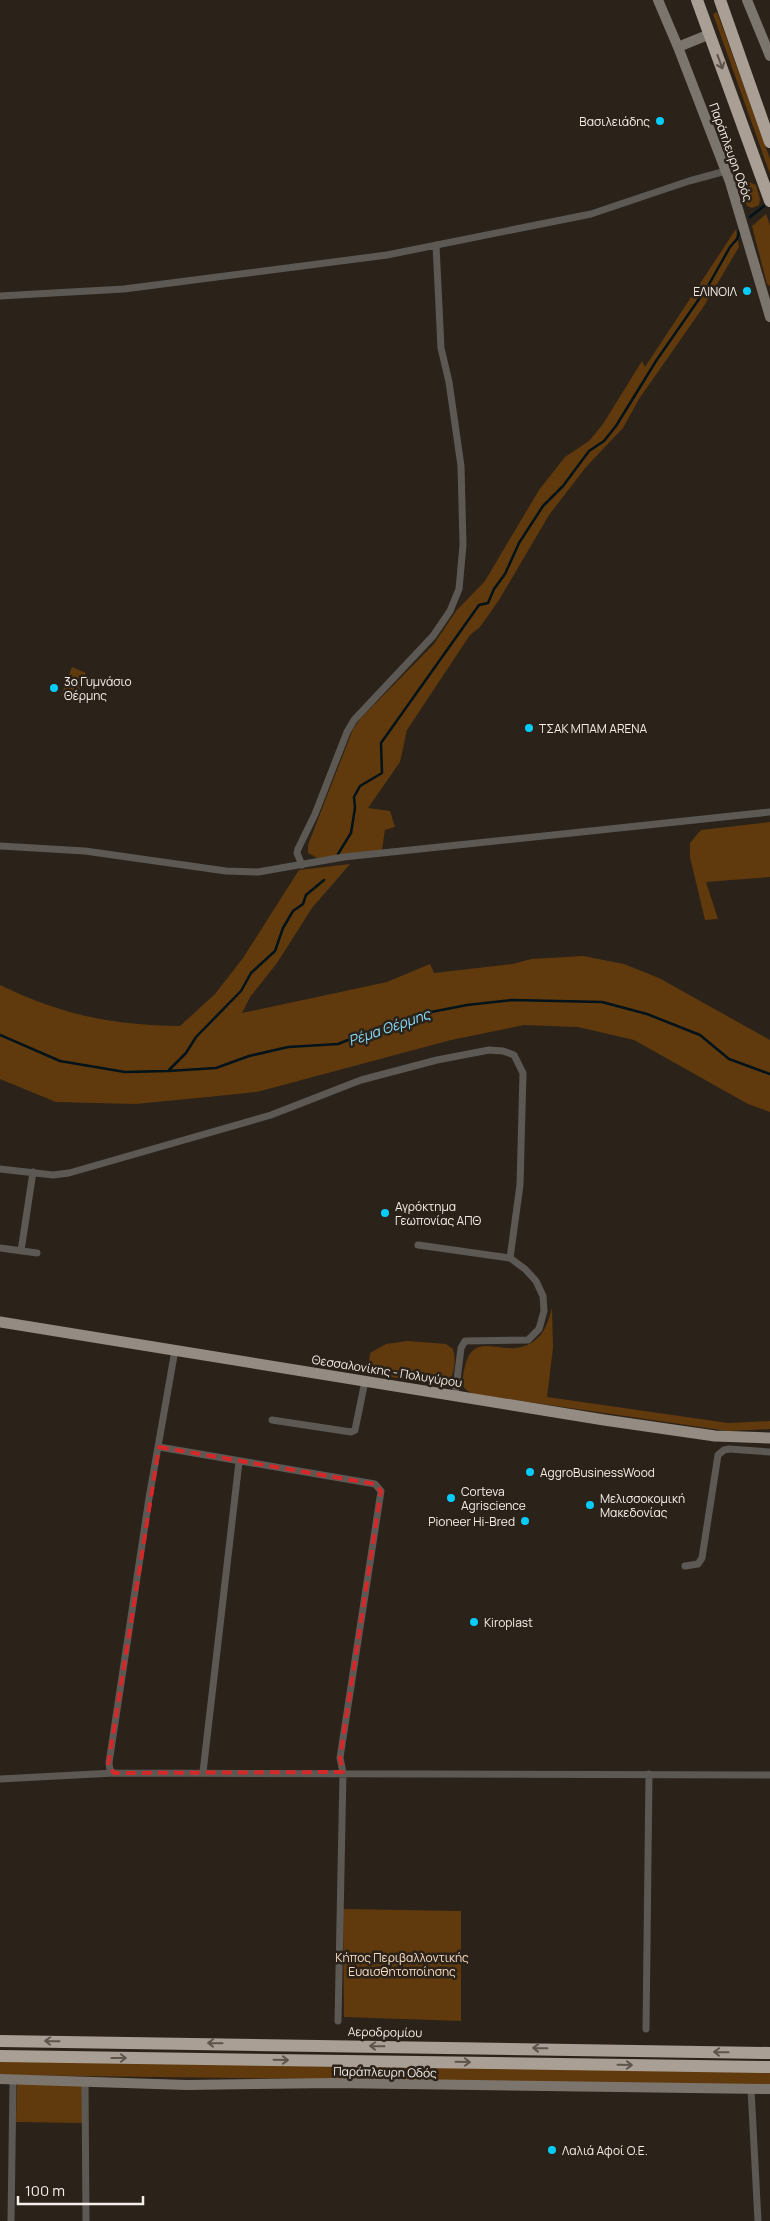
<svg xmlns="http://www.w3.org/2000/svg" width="770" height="2221" viewBox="0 0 770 2221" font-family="Manrope,sans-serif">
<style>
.green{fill:#603a0c}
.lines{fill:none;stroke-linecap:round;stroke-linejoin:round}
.stream{stroke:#00121a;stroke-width:2.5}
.street{stroke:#5c5854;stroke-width:7}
.secondary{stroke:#7c756e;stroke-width:10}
.primary{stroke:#948b82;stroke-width:11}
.highway{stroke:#aa9f95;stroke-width:12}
.oneway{stroke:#5e544b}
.marked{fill:none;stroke:#d62828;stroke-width:4;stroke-dasharray:10 6;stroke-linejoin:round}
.poi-dot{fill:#07cbf9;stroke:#2b221a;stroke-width:2}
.labels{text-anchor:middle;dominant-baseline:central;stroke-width:5;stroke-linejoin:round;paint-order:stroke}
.poi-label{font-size:12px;fill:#f5efe9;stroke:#2b221a;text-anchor:start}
.street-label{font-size:12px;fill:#f5efe9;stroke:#2b221a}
.park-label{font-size:12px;fill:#f7dbc0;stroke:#2b221a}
.water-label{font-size:14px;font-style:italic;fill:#86defd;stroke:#2b221a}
</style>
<rect width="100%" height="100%" fill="#2b221a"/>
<path class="green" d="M717,12l53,147v15l-57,-160z
M747,181l9,4 4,14 -1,6 -7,3 -5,-2 -7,-22z
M766,214l4,11v61l-3,-2 -15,-58z
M736,229l3,18 -35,59 -65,93 -16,29 -37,39 -37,48 -50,85 -19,27 -10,8 -12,18 -51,77 -7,32 -32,46 22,3 5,16 -10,3 -3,20 -59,11 -15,-8v-8l45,-116 8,-11 73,-74 22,-33 29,-30 54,-91 26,-33 24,-16 14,-17 39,-63 3,6z
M72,667l14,6 -12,29 -13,-6z
M770,822v55l-64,5 12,37 -13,1 -15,-63v-14l11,-13z
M350,864l-38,44 -35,55 -27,34 -8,16 145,-31 43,-18 4,9 79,-9 18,-5 52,-3 41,8 35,14 111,62v72l-22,-8 -114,-64 -56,-13 -54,-2 -73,15 -194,52 -49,5 -73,7 -79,-2 -56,-23v-94c62,30 111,40 180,41l35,-32 28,-36 56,-88z
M552,1308l1,40 -6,49 181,26 42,-2v8l-42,2 -254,-37c-10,-4 -12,-6 -11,-17 7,-55 39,-16 68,-34 14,-8 17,-21 21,-35z
M408,1341l38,3 7,5c3,12 2,22 -4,34l-7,1 -74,-10 2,-21 16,-9z
M343,1909l118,2v110l-117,-4z
M0,2061l770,11v13l-770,-10z
M17,2084l66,1 -1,38 -66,-1z"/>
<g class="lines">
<path class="stream" d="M750,217l14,-11
M338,854l13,-21 4,-25 -1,-11 6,-11 22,-13 -1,-30 98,-138 9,-2 6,-14 11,-15 14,-31 24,-37 20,-20 26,-35 15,-10 12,-15 40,-65 52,-75 22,-39 7,-8 3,-10
M0,1035l60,26 65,11 43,-1 48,-3 33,-12 39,-9 50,-3 45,-18 38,-12 46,-9 45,-5 90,2 45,12 53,21 29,24 41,15
M169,1070l17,-17 10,-16 45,-46 10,-18 24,-22 8,-23 10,-17 10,-7 3,-9 18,-15"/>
<path class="street" d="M0,296l124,-7 263,-34 204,-41 98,-33 37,-10
M0,846l85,5 141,20 32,1 86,-15 426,-45
M302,865l-5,-12 1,-4 17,-35 32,-82 7,-12 79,-84 17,-25 9,-22 4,-44 -2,-79 -12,-84 -8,-34 -5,-103
M0,1169l53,6 16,-2 202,-58 90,-35 76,-20 52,-10 14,1 11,4 9,18 -3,112 -10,73
M418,1245l92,13 15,11 11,12 7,15 1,15 -5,18 -11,11 -63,1 -4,7 -6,48
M0,1248l37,5
M21,1251l12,-79
M175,1350l-26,148 -40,265 1,7 4,3 656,2
M272,1420l79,12 4,-2 10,-49
M159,1447l216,37 6,7 -41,267 3,14 -5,249
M685,1566l13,-2 4,-6 16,-103 6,-5 5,-1 41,3
M203,1772l36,-310
M0,1779l114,-6
M646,2029l3,-255
M85,2081l1,140
M751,2089l7,132
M11,2221l2,-141"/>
<path class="secondary" d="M658,0l20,47 52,135 40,135
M747,0l23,56
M678,47l32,-13
M0,2079l187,6 146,-2 437,6"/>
<path class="primary" d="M0,1322l604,98 111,16 55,2"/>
<path class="highway" d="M697,0l73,201
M720,0l50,142
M0,2041l770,12
M0,2056l770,11"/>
</g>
<defs><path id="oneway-shaft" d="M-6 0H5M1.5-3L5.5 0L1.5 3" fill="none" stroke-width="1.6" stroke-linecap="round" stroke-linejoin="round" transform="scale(1.25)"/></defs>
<g class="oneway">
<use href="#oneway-shaft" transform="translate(720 62) rotate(70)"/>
<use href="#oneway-shaft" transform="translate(52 2041) rotate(-179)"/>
<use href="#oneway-shaft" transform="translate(215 2043) rotate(-179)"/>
<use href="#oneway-shaft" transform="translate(377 2046) rotate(-179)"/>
<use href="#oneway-shaft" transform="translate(540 2048) rotate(-179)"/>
<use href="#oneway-shaft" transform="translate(721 2052) rotate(-179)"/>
<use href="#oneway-shaft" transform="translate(119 2058)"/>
<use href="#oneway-shaft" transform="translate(281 2060) rotate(1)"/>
<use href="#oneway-shaft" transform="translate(463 2062) rotate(1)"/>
<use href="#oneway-shaft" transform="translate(625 2065) rotate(1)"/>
</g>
<path class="marked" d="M159,1447l216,37 6,7 -41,267 3,14 -229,1 -6,-7z"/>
<g class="poi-dot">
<circle cx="660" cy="121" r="5"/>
<circle cx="747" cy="291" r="5"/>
<circle cx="54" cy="688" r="5"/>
<circle cx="529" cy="728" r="5"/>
<circle cx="385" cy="1213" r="5"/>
<circle cx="530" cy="1472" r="5"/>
<circle cx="451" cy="1498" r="5"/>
<circle cx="590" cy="1505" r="5"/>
<circle cx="525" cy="1521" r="5"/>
<circle cx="474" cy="1622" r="5"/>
<circle cx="552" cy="2150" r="5"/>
</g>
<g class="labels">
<g class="poi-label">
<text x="650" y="121" text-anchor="end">Βασιλειάδης</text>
<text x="737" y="291" text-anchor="end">ΕΛΙΝΟΙΛ</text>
<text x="64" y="681">3ο Γυμνάσιο<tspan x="64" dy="14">Θέρμης</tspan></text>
<text x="539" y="728">ΤΣΑΚ ΜΠΑΜ ARENA</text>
<text x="395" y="1206">Αγρόκτημα<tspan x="395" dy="14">Γεωπονίας ΑΠΘ</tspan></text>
<text x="540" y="1472">AggroBusinessWood</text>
<text x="461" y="1491">Corteva<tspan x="461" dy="14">Agriscience</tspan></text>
<text x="600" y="1498">Μελισσοκομική<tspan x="600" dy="14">Μακεδονίας</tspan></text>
<text x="515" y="1521" text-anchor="end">Pioneer Hi-Bred</text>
<text x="484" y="1622">Kiroplast</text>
<text x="562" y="2150">Λαλιά Αφοί Ο.Ε.</text>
</g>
<g class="street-label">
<text transform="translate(731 152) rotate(70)">Παράπλευρη Οδός</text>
<text transform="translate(387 1371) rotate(9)">Θεσσαλονίκης - Πολυγύρου</text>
<text transform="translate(385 2032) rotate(1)">Αεροδρομίου</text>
<text transform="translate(385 2072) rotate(1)">Παράπλευρη Οδός</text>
</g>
<g class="park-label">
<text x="402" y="1957">Κήπος Περιβαλλοντικής<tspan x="402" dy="14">Ευαισθητοποίησης</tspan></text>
</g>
<g class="water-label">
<text transform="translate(389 1027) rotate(-19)">Ρέμα Θέρμης</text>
</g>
</g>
<path d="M18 2196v8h125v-8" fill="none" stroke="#f5efe9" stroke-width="2.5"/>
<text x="25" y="2196" font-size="15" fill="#f5efe9" stroke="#2b221a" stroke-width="4" paint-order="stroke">100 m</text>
</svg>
